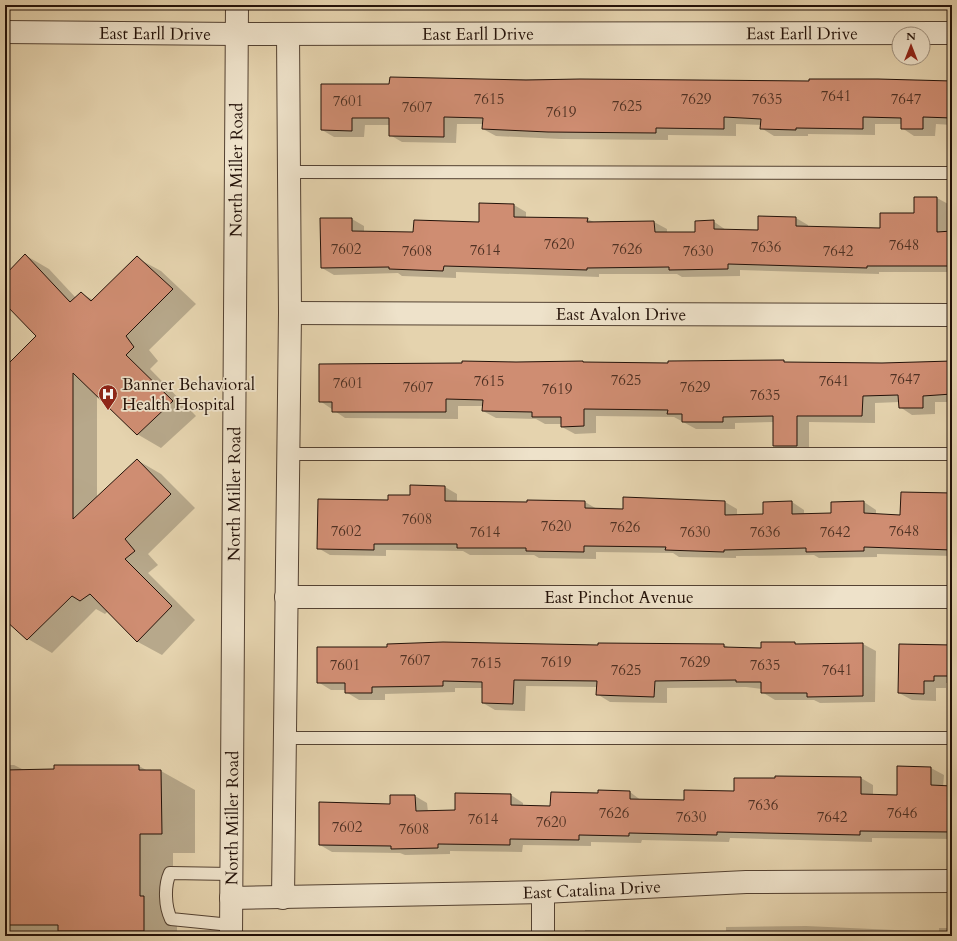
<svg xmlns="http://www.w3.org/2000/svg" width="957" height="941" viewBox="0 0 957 941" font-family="Cardo,serif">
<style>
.shadow{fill:#0003}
.building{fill:#cf8d72;stroke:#241209}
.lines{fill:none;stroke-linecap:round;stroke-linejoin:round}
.service-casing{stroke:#544232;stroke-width:14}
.minor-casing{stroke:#544232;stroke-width:24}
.tertiary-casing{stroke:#544232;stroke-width:24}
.service{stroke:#eee2ca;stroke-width:12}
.minor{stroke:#eee2ca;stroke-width:22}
.tertiary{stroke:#eee2ca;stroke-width:22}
.labels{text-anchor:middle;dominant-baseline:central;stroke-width:3.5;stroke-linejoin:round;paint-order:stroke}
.number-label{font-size:15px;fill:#4f3123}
.street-label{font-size:17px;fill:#241209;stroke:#eee2ca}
.poi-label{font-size:17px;fill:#241209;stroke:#eee2ca;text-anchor:start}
</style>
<rect width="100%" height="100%" fill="#e5d3ae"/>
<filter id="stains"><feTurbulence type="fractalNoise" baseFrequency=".005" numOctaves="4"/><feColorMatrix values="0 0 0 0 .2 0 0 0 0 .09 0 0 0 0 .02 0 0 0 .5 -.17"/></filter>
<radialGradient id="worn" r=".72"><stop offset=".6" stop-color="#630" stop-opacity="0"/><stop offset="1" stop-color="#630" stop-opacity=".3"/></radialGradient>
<path class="shadow" d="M390,78l420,4h138v-2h4v45l-16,-1 -1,12h-21l-12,-8v-4h-27v11l-67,-1v2h-34l-13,-8 1,-3 -26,-1v12l-68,-1v5l-107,-1 -65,-3 -13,-7v-5h-26l-1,19 -54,-1 -12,-7v-10h-25l-1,12h-30l-12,-7 68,-45z
M915,198h22l13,7v14h2v53h-73v2l-139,-4v6l-58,1 -5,-3h-78v3l-143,-5v6l-54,-2 -4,-3 -64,2 -12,-7 30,-49 12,7v6l50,1 66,-9v-20l34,1 12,7v6l61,1 7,3h60l13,7v4h29l17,-12 13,9 33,1 37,-13 12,7v2l73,2 34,-15z
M25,255l24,14 27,29 5,-5 12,7 44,-42 24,13 35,33 -47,46 9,11 -8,8 46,47 -35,32 -24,-14 -40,-39v103l40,-38 24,14 34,34 -47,46 10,11 -10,8 47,47 -33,35 -24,-13 -30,-31 -3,3 -9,-5 -44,44 -24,-14 -23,-21v-250l32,-32 -32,-34v-25z
M783,361l3,2 96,1 70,-1v39h-17v12l-23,1 -12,-8 -1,-5 -24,1v20l-66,-1v31h-23l-12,-7v-24l-39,1v6h-39l-22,-12 -78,-1v17l-21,1 -13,-7v-3h-17l-9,-5 -40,-1 -13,-7v-5h-25v13l-113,-1 -25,-17 196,-38 66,-1 4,1 83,1z
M411,486l34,1 12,7v8h128l12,7 27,1 101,-8 12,7v7l27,-1 28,-13 12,8v4h28l32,-12 12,8v5l25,1 51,-22v62l-75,-2v3l-58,1 -5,-3 -78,1v2l-57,-1 -6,-4 -77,-1v7l-57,-1 -5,-3h-64l-7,-4 -77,-1v6l-56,-1 -12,-7 71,-47 22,-5z
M795,643l3,2 65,-1 13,7 -1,51 -55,1 -6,-3h-39l-13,-8v-3l-16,-2 -79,1v15l-57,-1 -13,-8v-7l-71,-1 -1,25 -30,-1 -12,-7v-15h-28v4l-70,2v6h-26l-13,-8v-2h-15l-13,-8 280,-36 126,-1 6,3 32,1z
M900,645h52v38h-6v5h-10v13l-24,-1 -13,-7z
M5,765h9l10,5 115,-4 9,5h13l34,19v63h-22v61l4,3v19h-172z
M898,767l33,1 13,7 -1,12h9v52l-80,-1v4l-142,-4 -1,4 -87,-2 -1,3 -50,-1v4l-68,-1 -1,7 -72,-1v3l-45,1 -5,-2 -68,-1 -12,-7 71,-40 24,-9 12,7 1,9 28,-1 55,-16 12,8v3l28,1 48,-13v-3l31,1 12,9h43l50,-9 126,-14 12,7v10l25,1z
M806,926l133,6v-4h13v8h-367v-6l141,2v-5z"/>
<path class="building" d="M390,77l136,3 54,-1 229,2v-2h69l74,2v37l-29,-1v12h-22v-11l-38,-1v12l-67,-1v2l-36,-1 1,-10 -37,-2v12l-68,-1v5l-108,-1 -66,-3 1,-11 -39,-1v20l-55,-1v-18h-37v13l-31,-1v-46h68z
M914,197h23v35l15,-1v35h-85v2l-139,-4v5l-59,1v-3l-82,1v2l-143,-4 -1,5 -54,-2v-2l-68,1 -1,-50h32v13l61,1 1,-12 65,2v-19l35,1v13l74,1 -1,4 67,-1 1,11h40v-11l19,-1v9l44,1v-14l38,1v9l84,2v-15h34z
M25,254l45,48 11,-10 10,9 46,-45 36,33 -47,47 8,11 -8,8 47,46 -36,34 -64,-62v146l64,-60 34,35 -46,45 10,12 -10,8 47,47 -35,36 -47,-48 -10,7 -8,-5 -45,44 -22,-20v-253l31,-31 -31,-32v-29z
M784,360v2l98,1 70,-2v33l-29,2v12h-24l-1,-13 -35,1 -1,20h-65v30h-24v-30l-50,1v5h-41v-8h-15l1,-4 -84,-1v17l-23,1v-10h-29v-5l-50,-1 1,-11 -37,-1v13h-114v-10h-13v-38l143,-1v-2l54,1 67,-1v1l85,1v-2z
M410,485l35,1v15l82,1v-2l58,1v7l38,1v-12l102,4v14l38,-1v-12l29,-1v13l39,-1v-11l33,-1v12l36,2 1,-23 51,1v57l-88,-3v4l-58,1v-4l-82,2v2l-59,-2 1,-3 -82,-1v6l-58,-1v-3h-69v-4h-83v6l-57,-1 1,-50 70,1v-5h22z
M443,642l155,3v-2l126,1v3l37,1v-6h34v2l68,-1v53l-56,1v-4h-46v-11h-25v-2l-81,1 -1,16 -58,-2 1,-14 -83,-1 -1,24 -31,-1v-21l-39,-1v5l-71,1v6h-27v-10h-28v-36h70v-3z
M899,644l53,1v31h-18v5h-10v13l-26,-1z
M54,765h85v5h22l1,64h-22v62h4v35h-86v-6h-53v-155l49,-1z
M897,766l34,1v18l21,1v46l-92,-1v4l-143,-3v3l-88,-2v3l-50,-1v5l-69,-1v6l-72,-1v4l-47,1v-3l-72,-1v-43l71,2v-9h25l1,16 39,-1v-17l56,1v11l39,1 1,-14 47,1v-3l32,1v8l54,1v-10l50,1v-13h41v-2l86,1v17l36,1z"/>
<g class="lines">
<defs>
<path id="service" d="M289,172l663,1
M288,454h664
M285,738h667
M231,925l-60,-6c-6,-12 -7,-33 -1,-46l61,1"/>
<g id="minor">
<path id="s1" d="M237,34l715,-1"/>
<path id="s2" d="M290,313l662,2"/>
<path id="s3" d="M286,597h666"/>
<path id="s4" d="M231,898l312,-6 203,-10 206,-1"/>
<path d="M283,898l7,-585 -2,-279"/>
<path d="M543,936v-44"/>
</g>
<g id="tertiary">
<path id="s5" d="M5,32l232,2"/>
<path id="s6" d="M231,936l6,-931"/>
</g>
</defs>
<use href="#service" class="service-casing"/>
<use href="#minor" class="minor-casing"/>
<use href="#tertiary" class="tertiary-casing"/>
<use href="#service" class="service"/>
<use href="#minor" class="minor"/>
<use href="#tertiary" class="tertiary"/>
</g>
<defs>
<symbol id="hospital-pin" viewBox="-11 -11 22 30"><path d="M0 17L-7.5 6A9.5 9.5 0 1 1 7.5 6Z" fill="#8f2418" stroke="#eee2ca"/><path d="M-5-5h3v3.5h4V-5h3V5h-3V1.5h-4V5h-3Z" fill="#fff"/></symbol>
</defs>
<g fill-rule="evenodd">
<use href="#hospital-pin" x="97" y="383" width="22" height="30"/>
</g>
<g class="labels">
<g class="number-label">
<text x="836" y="96">7641</text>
<text x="489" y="99">7615</text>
<text x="696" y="99">7629</text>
<text x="767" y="99">7635</text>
<text x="906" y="99">7647</text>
<text x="348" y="101">7601</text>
<text x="627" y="106">7625</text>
<text x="417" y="107">7607</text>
<text x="561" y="112">7619</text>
<text x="559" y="244">7620</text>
<text x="904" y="245">7648</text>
<text x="766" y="247">7636</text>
<text x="346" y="249">7602</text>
<text x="627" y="249">7626</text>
<text x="485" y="250">7614</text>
<text x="417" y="251">7608</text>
<text x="698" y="251">7630</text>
<text x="838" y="251">7642</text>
<text x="905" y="379">7647</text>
<text x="626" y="380">7625</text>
<text x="489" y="381">7615</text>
<text x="834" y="381">7641</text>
<text x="348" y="383">7601</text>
<text x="418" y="387">7607</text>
<text x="695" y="387">7629</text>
<text x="557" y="389">7619</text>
<text x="765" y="395">7635</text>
<text x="417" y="519">7608</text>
<text x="556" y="526">7620</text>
<text x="625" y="527">7626</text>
<text x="346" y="531">7602</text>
<text x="904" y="531">7648</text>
<text x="485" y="532">7614</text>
<text x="695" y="532">7630</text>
<text x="765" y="532">7636</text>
<text x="835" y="532">7642</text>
<text x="415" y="660">7607</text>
<text x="556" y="662">7619</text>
<text x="695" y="662">7629</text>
<text x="486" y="663">7615</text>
<text x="345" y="665">7601</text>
<text x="765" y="665">7635</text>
<text x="626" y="670">7625</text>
<text x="837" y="670">7641</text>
<text x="763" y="805">7636</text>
<text x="614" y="813">7626</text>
<text x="902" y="813">7646</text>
<text x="691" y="817">7630</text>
<text x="832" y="817">7642</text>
<text x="483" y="819">7614</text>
<text x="551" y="822">7620</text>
<text x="347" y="827">7602</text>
<text x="414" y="829">7608</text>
</g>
<g class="street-label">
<text stroke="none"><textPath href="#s5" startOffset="150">East Earll Drive</textPath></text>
<text stroke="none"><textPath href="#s1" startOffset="565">East Earll Drive</textPath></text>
<text stroke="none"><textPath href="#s1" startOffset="241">East Earll Drive</textPath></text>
<text stroke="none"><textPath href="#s6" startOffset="766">North Miller Road</textPath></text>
<text stroke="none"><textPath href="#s2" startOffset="331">East Avalon Drive</textPath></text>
<text stroke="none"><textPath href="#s6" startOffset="442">North Miller Road</textPath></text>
<text stroke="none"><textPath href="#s3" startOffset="333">East Pinchot Avenue</textPath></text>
<text stroke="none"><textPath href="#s6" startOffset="118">North Miller Road</textPath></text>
<text stroke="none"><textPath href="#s4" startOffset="361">East Catalina Drive</textPath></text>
</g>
<g class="poi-label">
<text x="122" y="384">Banner Behavioral<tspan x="122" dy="20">Health Hospital</tspan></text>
</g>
</g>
<rect width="957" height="941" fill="none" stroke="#e5d3ae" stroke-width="20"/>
<rect x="6" y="6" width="945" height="929" fill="none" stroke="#241209" stroke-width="2"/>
<rect x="10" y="10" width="937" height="921" fill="none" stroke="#241209"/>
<g transform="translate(911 46)"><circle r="19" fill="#eee2ca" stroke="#9d8f7d"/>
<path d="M0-3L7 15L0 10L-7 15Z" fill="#8f2418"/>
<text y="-6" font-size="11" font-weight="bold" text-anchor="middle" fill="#241209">N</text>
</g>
<rect width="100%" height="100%" filter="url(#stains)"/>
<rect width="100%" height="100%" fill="url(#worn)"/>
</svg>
